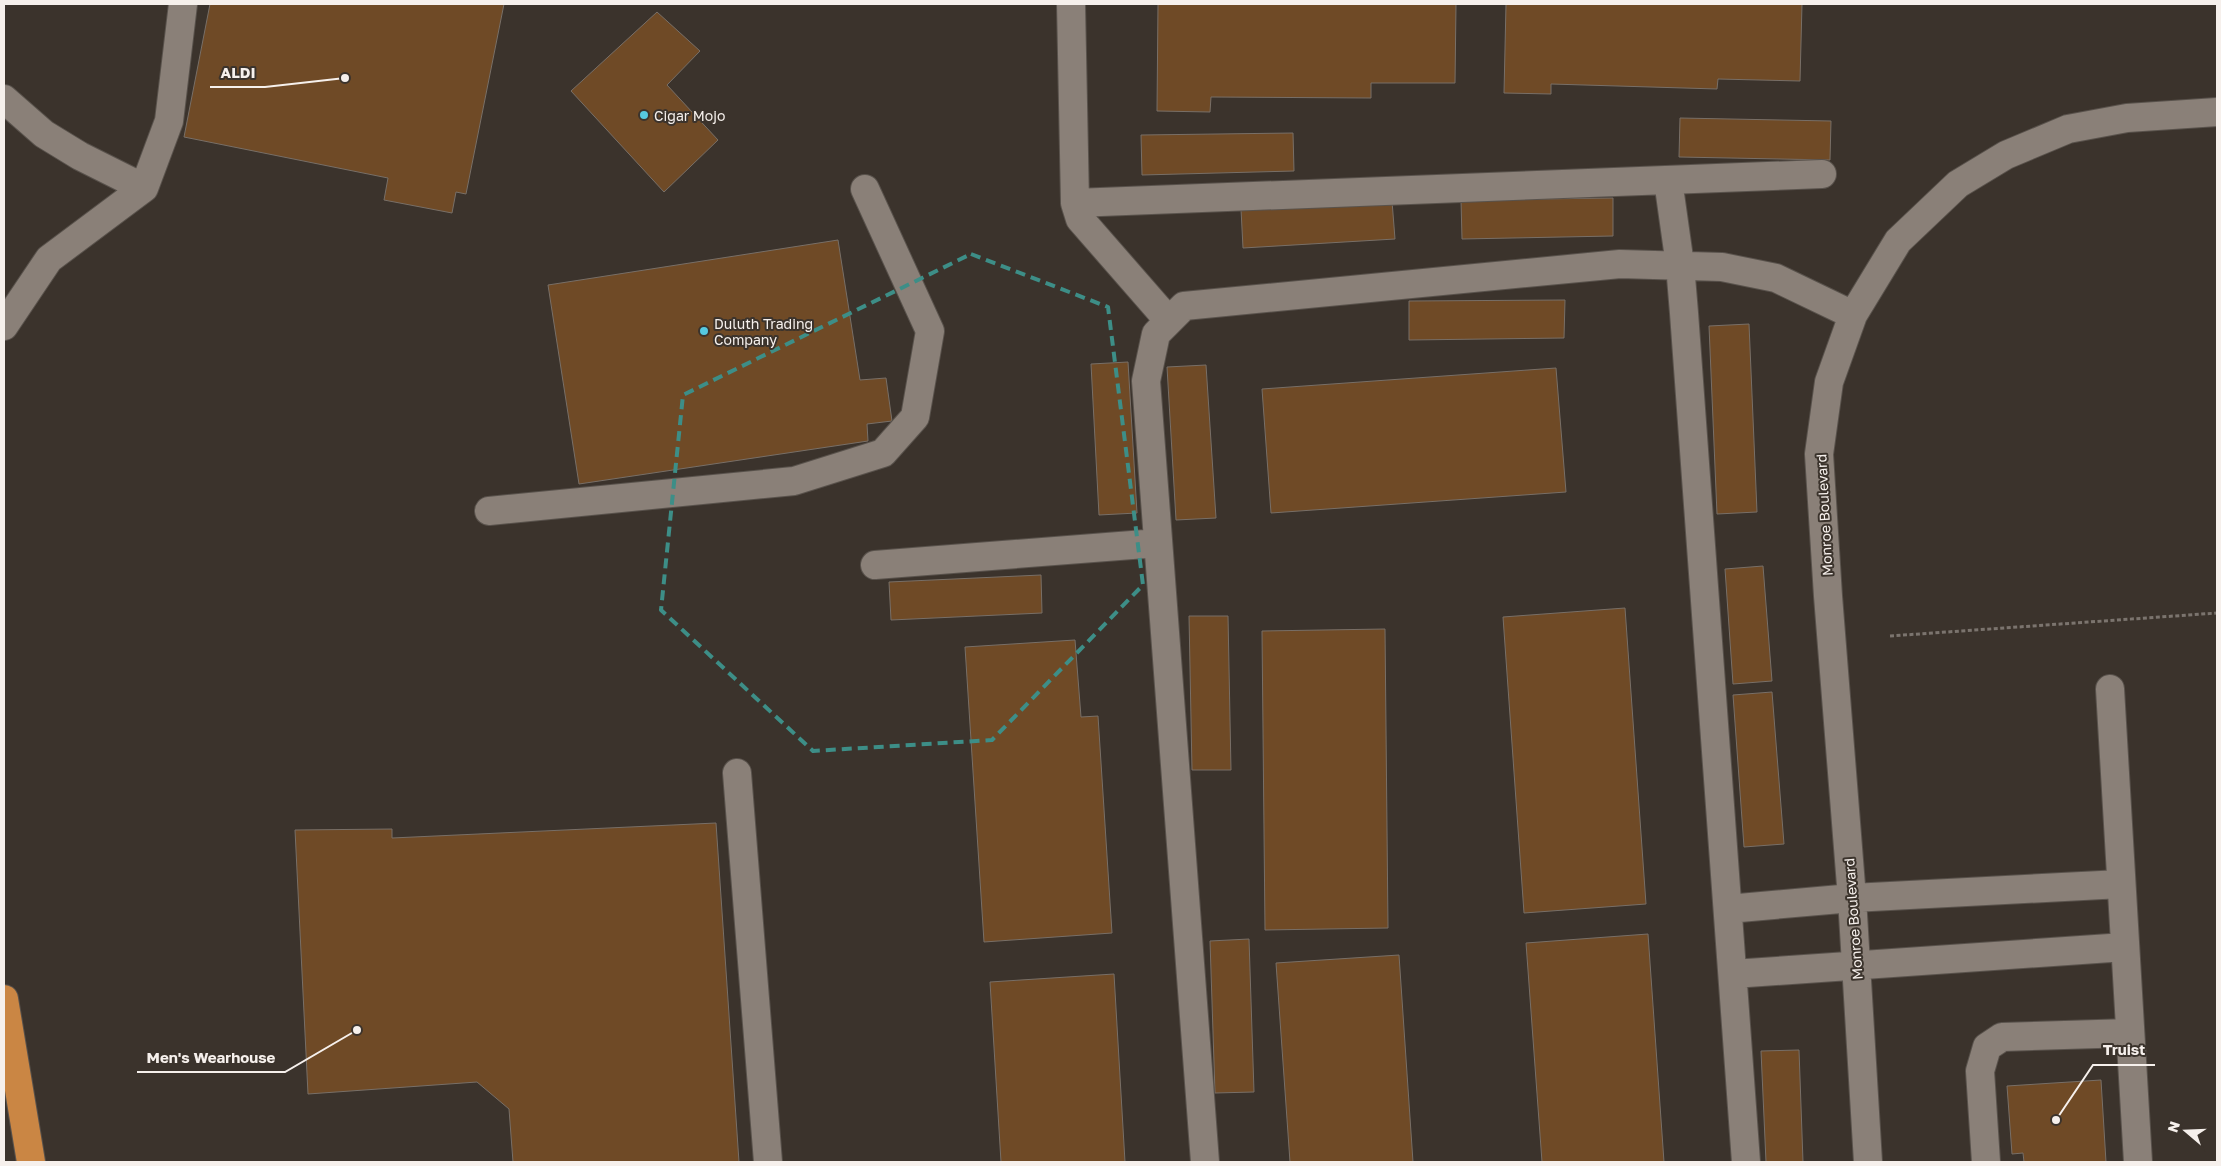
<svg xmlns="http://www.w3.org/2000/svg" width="2221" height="1166" viewBox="0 0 2221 1166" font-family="'Golos Text',sans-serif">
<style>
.building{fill:#6f4a26;stroke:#786f67}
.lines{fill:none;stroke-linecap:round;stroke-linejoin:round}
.minor-casing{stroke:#59524c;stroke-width:30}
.highway-casing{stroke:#59524c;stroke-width:30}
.path{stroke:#7b746e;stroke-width:3;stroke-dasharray:4 2.5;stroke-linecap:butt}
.minor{stroke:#8a8078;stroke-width:28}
.highway{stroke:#ca8644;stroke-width:28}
.marked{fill:none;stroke:#3d8e87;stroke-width:4;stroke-dasharray:10 6;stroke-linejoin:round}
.poi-dot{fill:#56c9e0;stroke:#3b332c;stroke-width:2}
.labels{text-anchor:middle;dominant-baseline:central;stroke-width:4;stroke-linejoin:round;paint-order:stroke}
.poi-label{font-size:14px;fill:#f6f0ec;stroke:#3b332c;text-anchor:start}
.street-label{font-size:14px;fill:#f6f0ec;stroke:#3b332c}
.leader{fill:none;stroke:#f6f0ec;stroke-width:2}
.callout-dot{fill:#f6f0ec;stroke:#3b332c;stroke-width:2}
.callout-label{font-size:15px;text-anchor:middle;font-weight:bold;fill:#f6f0ec;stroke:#3b332c;stroke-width:4;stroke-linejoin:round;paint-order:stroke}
</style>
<rect width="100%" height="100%" fill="#3b332c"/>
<path class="building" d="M210,4h294l-38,190 -10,-2 -4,21 -68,-13 4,-22 -204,-41z
M1158,4h298l-1,79h-84v15l-160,-1 -1,15 -53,-1z
M1506,4h296l-2,77 -82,-2 -1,10 -166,-5v10l-47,-1z
M657,12l43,39 -33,34 51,55 -54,52 -93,-101z
M1680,118l151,3 -1,39 -151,-3z
M1293,133l1,38 -152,4 -1,-40z
M1613,198v38l-151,3 -1,-39z
M1392,201l3,38 -152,9 -2,-39z
M838,240l22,140 26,-2 6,43 -25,3 1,17 -289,43 -31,-199z
M1565,300l-1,38 -155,2v-39z
M1749,324l8,188 -40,2 -8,-188z
M1128,362l9,151 -38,2 -8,-151z
M1206,365l10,153 -40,2 -9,-153z
M1556,368l10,124 -295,21 -9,-124z
M1763,566l9,115 -39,3 -8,-115z
M1041,575l1,38 -151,7 -2,-38z
M1625,608l21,296 -122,9 -21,-296z
M1189,616h39l3,154h-39z
M1385,629l3,299 -123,2 -3,-299z
M1075,640l6,77 17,-1 14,217 -128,9 -19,-295z
M1772,692l12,152 -40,3 -11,-152z
M716,823l23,339h-226l-4,-53 -32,-27 -169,12 -13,-264 97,-1v9z
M1648,934l16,228h-122l-16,-219z
M1249,939l5,153 -39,1 -5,-152z
M1399,955l14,207h-123l-14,-199z
M1114,974l11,188h-124l-11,-180z
M1799,1050l4,112h-37l-5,-111z
M2101,1080l5,82h-82l-1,-9 -11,1 -5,-68z"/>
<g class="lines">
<defs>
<path id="minor" d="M1071,4l4,199 5,16 89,102
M4,99l40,35 36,22 64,32
M1668,180l12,85 4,48 62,849
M1075,203l747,-29
M4,326l45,-67 95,-71 25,-67 14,-117
M489,511l305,-30 89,-28 32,-36 15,-86 -65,-142
M875,565l283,-22
M2110,689l28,473
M737,773l31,389
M1728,909l124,-11 269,-14
M1733,974l392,-27
M1205,1162l-59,-781 10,-47 28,-28 436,-42 102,3 54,11 77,37
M1868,1162l-16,-264 -24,-302 -9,-142 10,-72 24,-67 45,-74 60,-57 48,-29 62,-26 59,-11 90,-6
M1986,1162l-6,-91 7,-24 15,-10 128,-4"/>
<path id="highway" d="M4,999l27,163"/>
</defs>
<use href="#minor" class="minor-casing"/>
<use href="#highway" class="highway-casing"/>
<path class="path" d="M1890,636l327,-23"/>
<use href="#minor" class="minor"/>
<use href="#highway" class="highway"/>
</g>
<path class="marked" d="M971,254l137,53 35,278 -151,155 -179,11 -152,-141 22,-215z"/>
<g class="poi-dot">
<circle cx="644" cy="115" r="5"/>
<circle cx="704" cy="331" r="5"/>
</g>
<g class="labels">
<g class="poi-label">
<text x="654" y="115">Cigar Mojo</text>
<text x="714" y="323">Duluth Trading<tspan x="714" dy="16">Company</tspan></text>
</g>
<g class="street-label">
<text transform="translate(1824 515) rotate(-93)">Monroe Boulevard</text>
<text transform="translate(1853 919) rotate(-94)">Monroe Boulevard</text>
</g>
</g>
<path class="leader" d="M345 78L265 87H210M2056 1120L2093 1065H2155M357 1030L285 1072H137"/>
<g class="callout-dot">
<circle cx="345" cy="78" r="5"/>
<circle cx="2056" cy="1120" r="5"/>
<circle cx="357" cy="1030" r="5"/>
</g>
<g class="callout-label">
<text x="238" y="78">ALDI</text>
<text x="2124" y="1055">Truist</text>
<text x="211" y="1063">Men's Wearhouse</text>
</g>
<rect width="2221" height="1166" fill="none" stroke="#f6f0ec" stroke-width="10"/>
<g transform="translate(2186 1131) rotate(289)" stroke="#3b332c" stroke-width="4" paint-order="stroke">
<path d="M0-4L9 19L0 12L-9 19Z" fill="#f6f0ec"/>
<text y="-8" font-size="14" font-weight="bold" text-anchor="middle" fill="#f6f0ec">N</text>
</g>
</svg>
